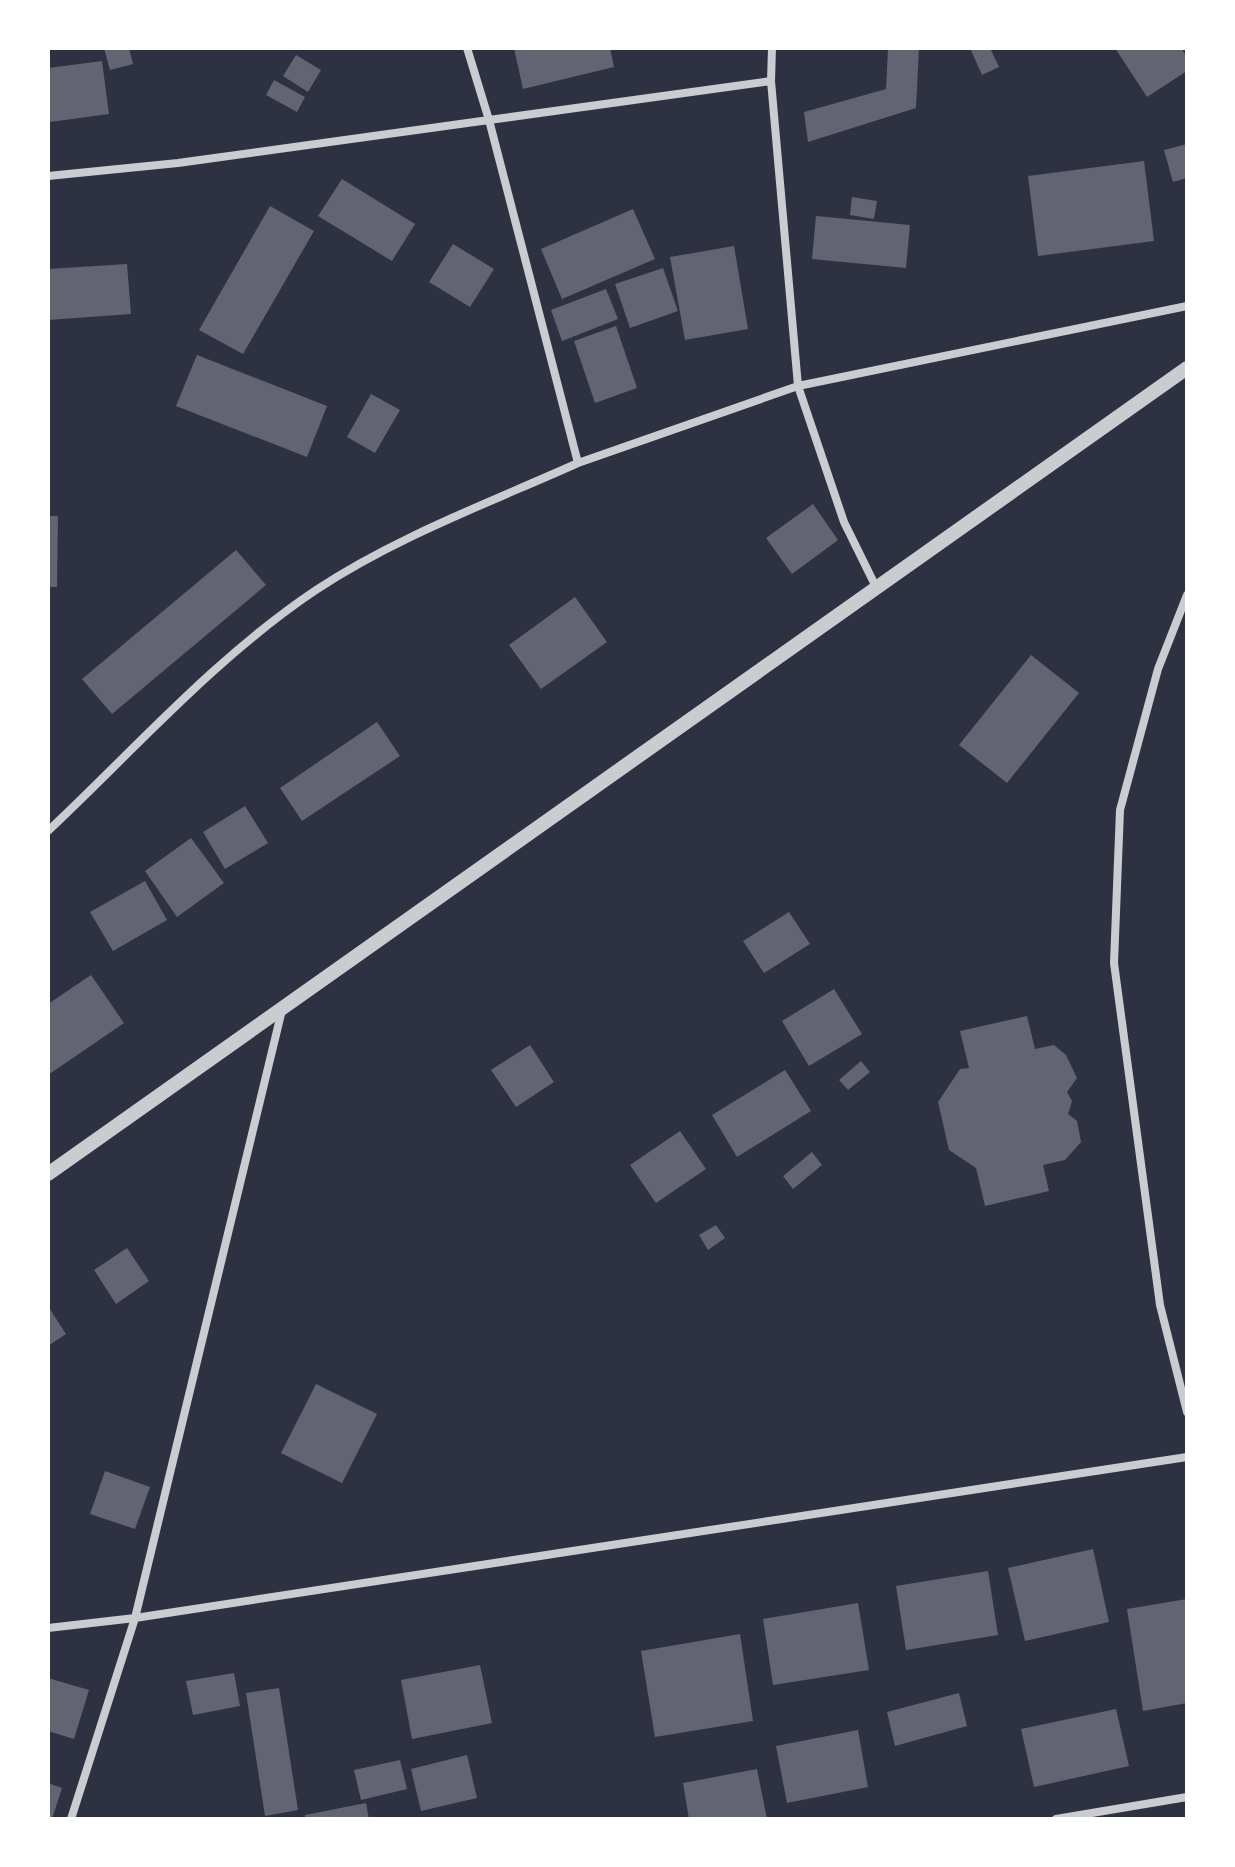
<svg xmlns="http://www.w3.org/2000/svg" width="1235" height="1867" viewBox="0 0 1235 1867" font-family="'Space Grotesk',sans-serif">
<style>
.building{fill:#626471}
.lines{fill:none;stroke-linecap:round;stroke-linejoin:round}
.minor{stroke:#caccd0;stroke-width:8}
.tertiary{stroke:#caccd0;stroke-width:14}
</style>
<rect width="100%" height="100%" fill="#2d3142"/>
<path class="building" d="M104,48h25l4,16 -23,6z
M514,48h96l4,19 -91,22z
M888,48h31l-3,60 -108,34 -4,-30 82,-23z
M970,48h20l9,19 -17,8z
M1115,48h66l6,9v14l-40,26z
M296,55l25,15 -13,22 -25,-16z
M102,61l7,53 -59,8 -2,-54z
M274,80l31,17 -8,15 -31,-17z
M1187,144v34l-14,4 -9,-32z
M1144,161l10,80 -116,15 -10,-80z
M342,179l73,45 -23,37 -74,-45z
M852,197l25,4 -3,18 -24,-4z
M270,206l44,25 -71,123 -44,-24z
M633,209l22,50 -93,40 -21,-50z
M816,216l94,9 -4,43 -94,-9z
M453,244l41,25 -24,38 -41,-25z
M734,246l14,83 -63,11 -15,-83z
M127,264l4,50 -83,6v-51z
M663,268l15,43 -48,17 -15,-44z
M606,289l12,30 -56,22 -11,-31z
M616,326l21,62 -42,15 -21,-62z
M197,355l130,51 -20,51 -131,-51z
M371,394l29,16 -25,43 -28,-16z
M813,504l25,36 -46,34 -26,-36z
M48,516h10l-1,71h-9z
M236,550l30,35 -154,129 -30,-35z
M575,597l32,45 -66,47 -32,-44z
M1031,655l48,38 -72,90 -48,-38z
M377,722l23,34 -98,65 -22,-33z
M245,806l23,37 -43,26 -22,-37z
M191,838l33,45 -47,34 -32,-46z
M145,881l22,39 -54,31 -23,-39z
M789,912l21,32 -46,29 -21,-32z
M91,975l33,48 -76,52v-71z
M834,989l28,45 -53,32 -27,-45z
M1027,1016l8,33 19,-4 12,10 11,23 -10,14 5,9 -4,13 9,7 4,21 -16,18 -22,5 6,26 -64,15 -9,-38 -27,-18 -11,-48 22,-33 9,-1 -9,-37z
M530,1045l24,37 -38,25 -25,-37z
M861,1061l9,11 -22,18 -9,-10z
M785,1070l26,41 -74,46 -25,-42z
M680,1131l26,38 -50,34 -26,-38z
M812,1152l10,13 -29,24 -10,-13z
M716,1225l9,13 -17,12 -9,-15z
M127,1248l22,33 -33,23 -22,-34z
M48,1306l18,28 -18,12z
M316,1384l61,30 -35,69 -61,-30z
M105,1471l45,16 -15,42 -45,-15z
M1093,1549l16,73 -84,19 -17,-73z
M988,1571l10,64 -92,15 -10,-64z
M1187,1599v104l-44,8 -16,-102z
M858,1603l11,67 -96,15 -10,-66z
M740,1634l13,87 -98,16 -14,-86z
M480,1665l12,58 -80,16 -11,-59z
M234,1673l6,33 -47,9 -7,-34z
M48,1678l41,12 -15,49 -26,-8z
M279,1688l19,122 -33,6 -19,-123z
M959,1693l8,33 -72,20 -8,-34z
M1116,1709l13,57 -95,21 -13,-58z
M858,1730l10,57 -81,16 -11,-57z
M467,1755l10,43 -56,13 -10,-42z
M400,1760l7,29 -46,11 -7,-30z
M757,1769l10,50h-78l-6,-36z
M48,1783l14,5 -10,31h-4z
M366,1803l3,16h-64v-4z"/>
<g class="lines">
<path class="minor" d="M771,81l27,305 -220,77 -89,-343z
M771,81l1,-33
M48,176l130,-13 311,-43 -22,-72
M876,587l-32,-65 -46,-136 389,-80
M1187,595l-29,74 -38,141 -6,153 46,342 27,107
M49,830c86,-81 168,-174 267,-240 80,-53 175,-88 262,-127
M48,1628l87,-10 147,-608
M71,1819l64,-201 1052,-161
M1056,1819l131,-22"/>
<path class="tertiary" d="M48,1174l1139,-806"/>
</g>
<rect width="1235" height="1867" fill="none" stroke="#ffffff" stroke-width="100"/>
</svg>
